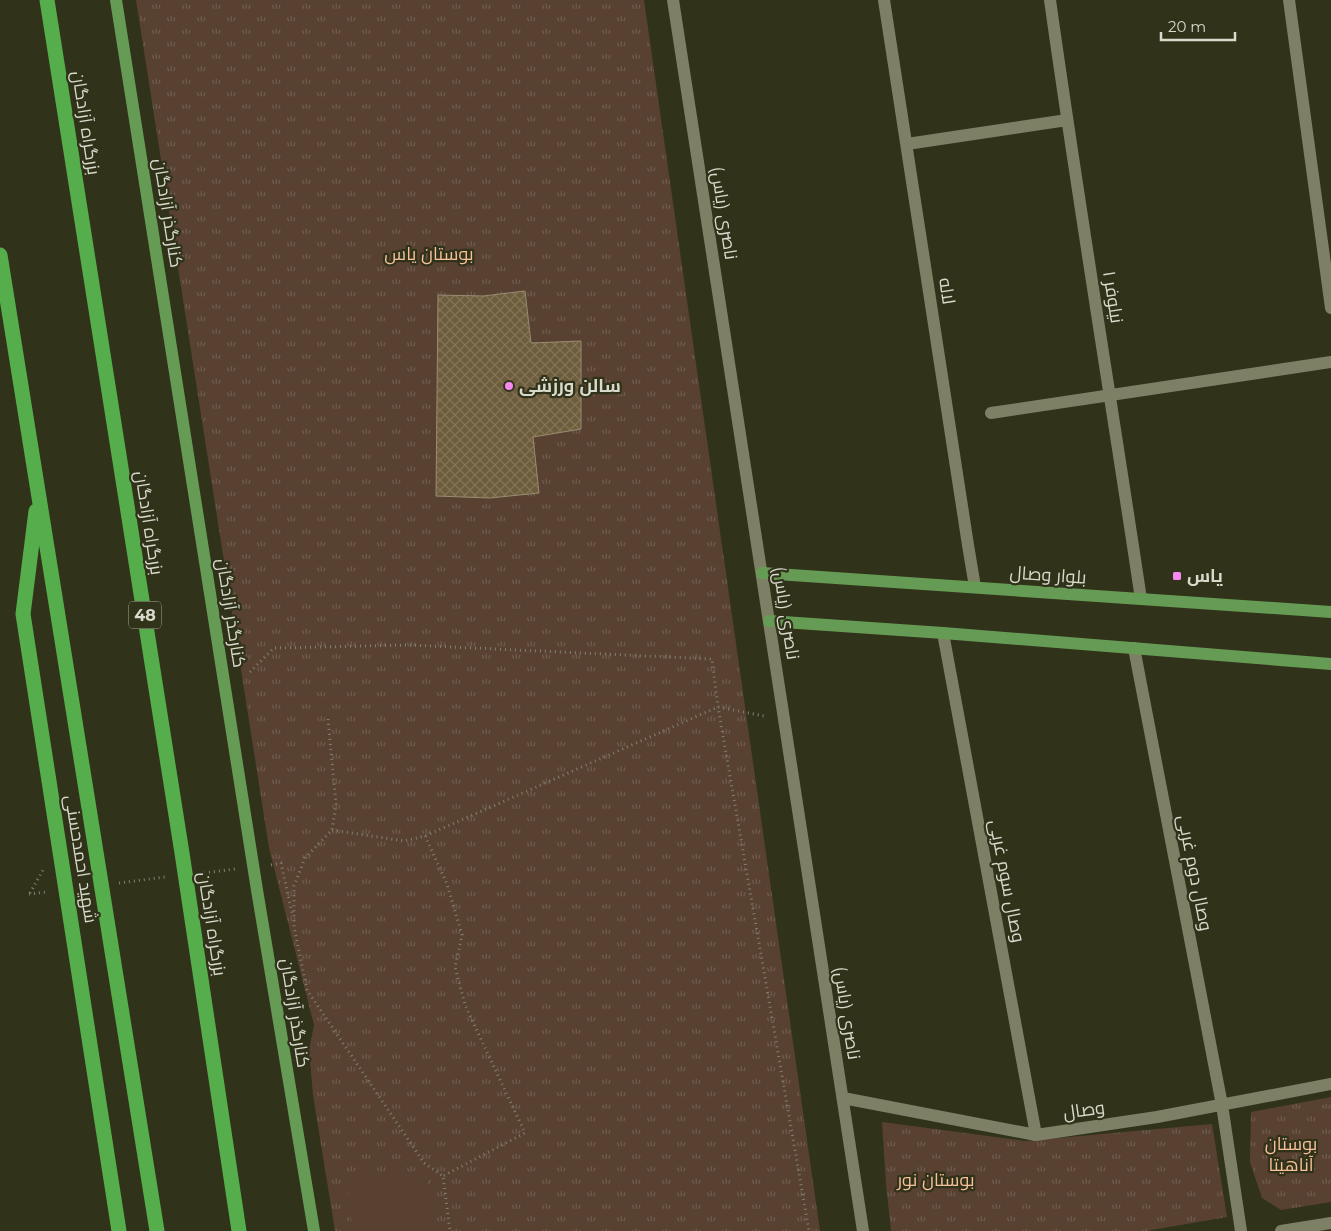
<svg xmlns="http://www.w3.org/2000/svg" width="1331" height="1231" viewBox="0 0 1331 1231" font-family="Montserrat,Cairo,sans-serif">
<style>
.park{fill:url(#park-tufts)}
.garden{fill:#584131}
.building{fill:url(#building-cross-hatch);stroke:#998c73}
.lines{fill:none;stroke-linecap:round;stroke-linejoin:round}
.path{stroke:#80826f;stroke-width:3;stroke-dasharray:1 4;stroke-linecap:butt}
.minor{stroke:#7d8065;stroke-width:12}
.major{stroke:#669b55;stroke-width:12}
.highway{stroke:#56ad4b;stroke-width:15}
.poi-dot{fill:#f589ee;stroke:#30321a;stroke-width:2}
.labels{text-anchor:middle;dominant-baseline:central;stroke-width:4.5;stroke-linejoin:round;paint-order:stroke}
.shield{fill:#30321a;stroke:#a6a897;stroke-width:1}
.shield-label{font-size:16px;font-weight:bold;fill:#d8dacc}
.street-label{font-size:18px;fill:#d8dacc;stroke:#30321a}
.park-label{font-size:18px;fill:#f8c099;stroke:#30321a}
.poi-label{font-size:18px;font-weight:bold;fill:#d8dacc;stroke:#30321a;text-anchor:start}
</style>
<defs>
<pattern id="park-tufts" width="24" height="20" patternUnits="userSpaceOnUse" patternTransform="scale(1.25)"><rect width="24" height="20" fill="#584131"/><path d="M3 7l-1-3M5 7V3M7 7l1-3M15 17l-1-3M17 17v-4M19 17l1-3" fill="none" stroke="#6f5c4e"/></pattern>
<pattern id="building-cross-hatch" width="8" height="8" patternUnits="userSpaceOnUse" patternTransform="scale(1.25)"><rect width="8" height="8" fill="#6e5d3c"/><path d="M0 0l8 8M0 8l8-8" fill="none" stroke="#827457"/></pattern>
</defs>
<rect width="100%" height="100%" fill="#30321a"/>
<path class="park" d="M136,0h508l176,1231h-485l-22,-136 -4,-45 5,-25 -45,-177z
M1331,1097v105l-50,8 -19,-12 -12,-36 1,-50z
M882,1122l143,19 187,-17 15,93 -81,14h-255l-5,-47z"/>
<path class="garden" d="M426,1170l9,61h-82l-7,-49z"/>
<path class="building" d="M525,291l6,52 50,-2v88l-48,8 6,56 -49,5 -54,-2 2,-201 45,1z"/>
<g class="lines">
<path class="path" d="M250,672l24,-24 134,-3 304,14 6,48 91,524
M328,719l8,85 -4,26 -27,28 -11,28v41l13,63 117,173 19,13 7,55
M332,830l72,11 21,-5 293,-129 46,9
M425,836l22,48 15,51 -7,32 10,38 60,128 -82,43
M271,865l10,-2 11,50
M204,873l31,-4
M119,883l46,-6
M30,893l13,-23
M29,894l17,-2"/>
<path class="minor" d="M673,0l190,1231
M884,0l84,545 7,42
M1050,0c28,200 61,399 91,599
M1289,0l42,308
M907,144l160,-24
M991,413l340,-51
M943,633l93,502
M1134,648l88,457 19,126
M843,1098l193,37 121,-18 174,-33
M1281,1231l50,-8"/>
<path class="major" d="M116,0l141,890 57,341
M762,573l569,39
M769,621l174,12 388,31"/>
<path class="highway" d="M47,0l135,853 57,378
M0,255l157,976
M36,511l-13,103 96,617"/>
</g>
<g class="poi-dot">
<circle cx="509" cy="386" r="5"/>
<rect x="1172" y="571" width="10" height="10" rx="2.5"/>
</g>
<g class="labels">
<rect class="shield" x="129" y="601.5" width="32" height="27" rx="4"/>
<g class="shield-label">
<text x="145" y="615">48</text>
</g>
<g class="street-label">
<text transform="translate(86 123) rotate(81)">بزرگراه آزادگان</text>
<text transform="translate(168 213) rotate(81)">کنارگذر آزادگان</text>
<text transform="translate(724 213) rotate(81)">ناصری (یاس)</text>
<text transform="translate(947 291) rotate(81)">لاله</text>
<text transform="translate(1113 297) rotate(81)">نیلوفر ۱</text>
<text transform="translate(149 523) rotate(81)">بزرگراه آزادگان</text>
<text transform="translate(1048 575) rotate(4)">بلوار وصال</text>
<text transform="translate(231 613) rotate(81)">کنارگذر آزادگان</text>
<text transform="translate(786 613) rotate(81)">ناصری (یاس)</text>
<text transform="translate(81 859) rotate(81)">شهید احمدحسنی</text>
<text transform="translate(1195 873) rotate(79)">وصال دوم غربی</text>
<text transform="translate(1007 881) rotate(79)">وصال سوم غربی</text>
<text transform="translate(212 924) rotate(81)">بزرگراه آزادگان</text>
<text transform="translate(295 1013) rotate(81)">کنارگذر آزادگان</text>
<text transform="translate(847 1013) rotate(81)">ناصری (یاس)</text>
<text transform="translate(1084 1110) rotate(-8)">وصال</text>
</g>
<g class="park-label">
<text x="429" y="254">بوستان یاس</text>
<text x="1291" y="1144">بوستان<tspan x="1291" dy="21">آناهیتا</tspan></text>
<text x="936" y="1180">بوستان نور</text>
</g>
<g class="poi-label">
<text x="519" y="386">سالن ورزشی</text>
<text x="1187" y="576">یاس</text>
</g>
</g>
<path d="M1161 32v8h74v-8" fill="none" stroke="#d8dacc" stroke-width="2.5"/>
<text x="1168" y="32" font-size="15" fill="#d8dacc" stroke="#30321a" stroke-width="4" paint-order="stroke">20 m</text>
</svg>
